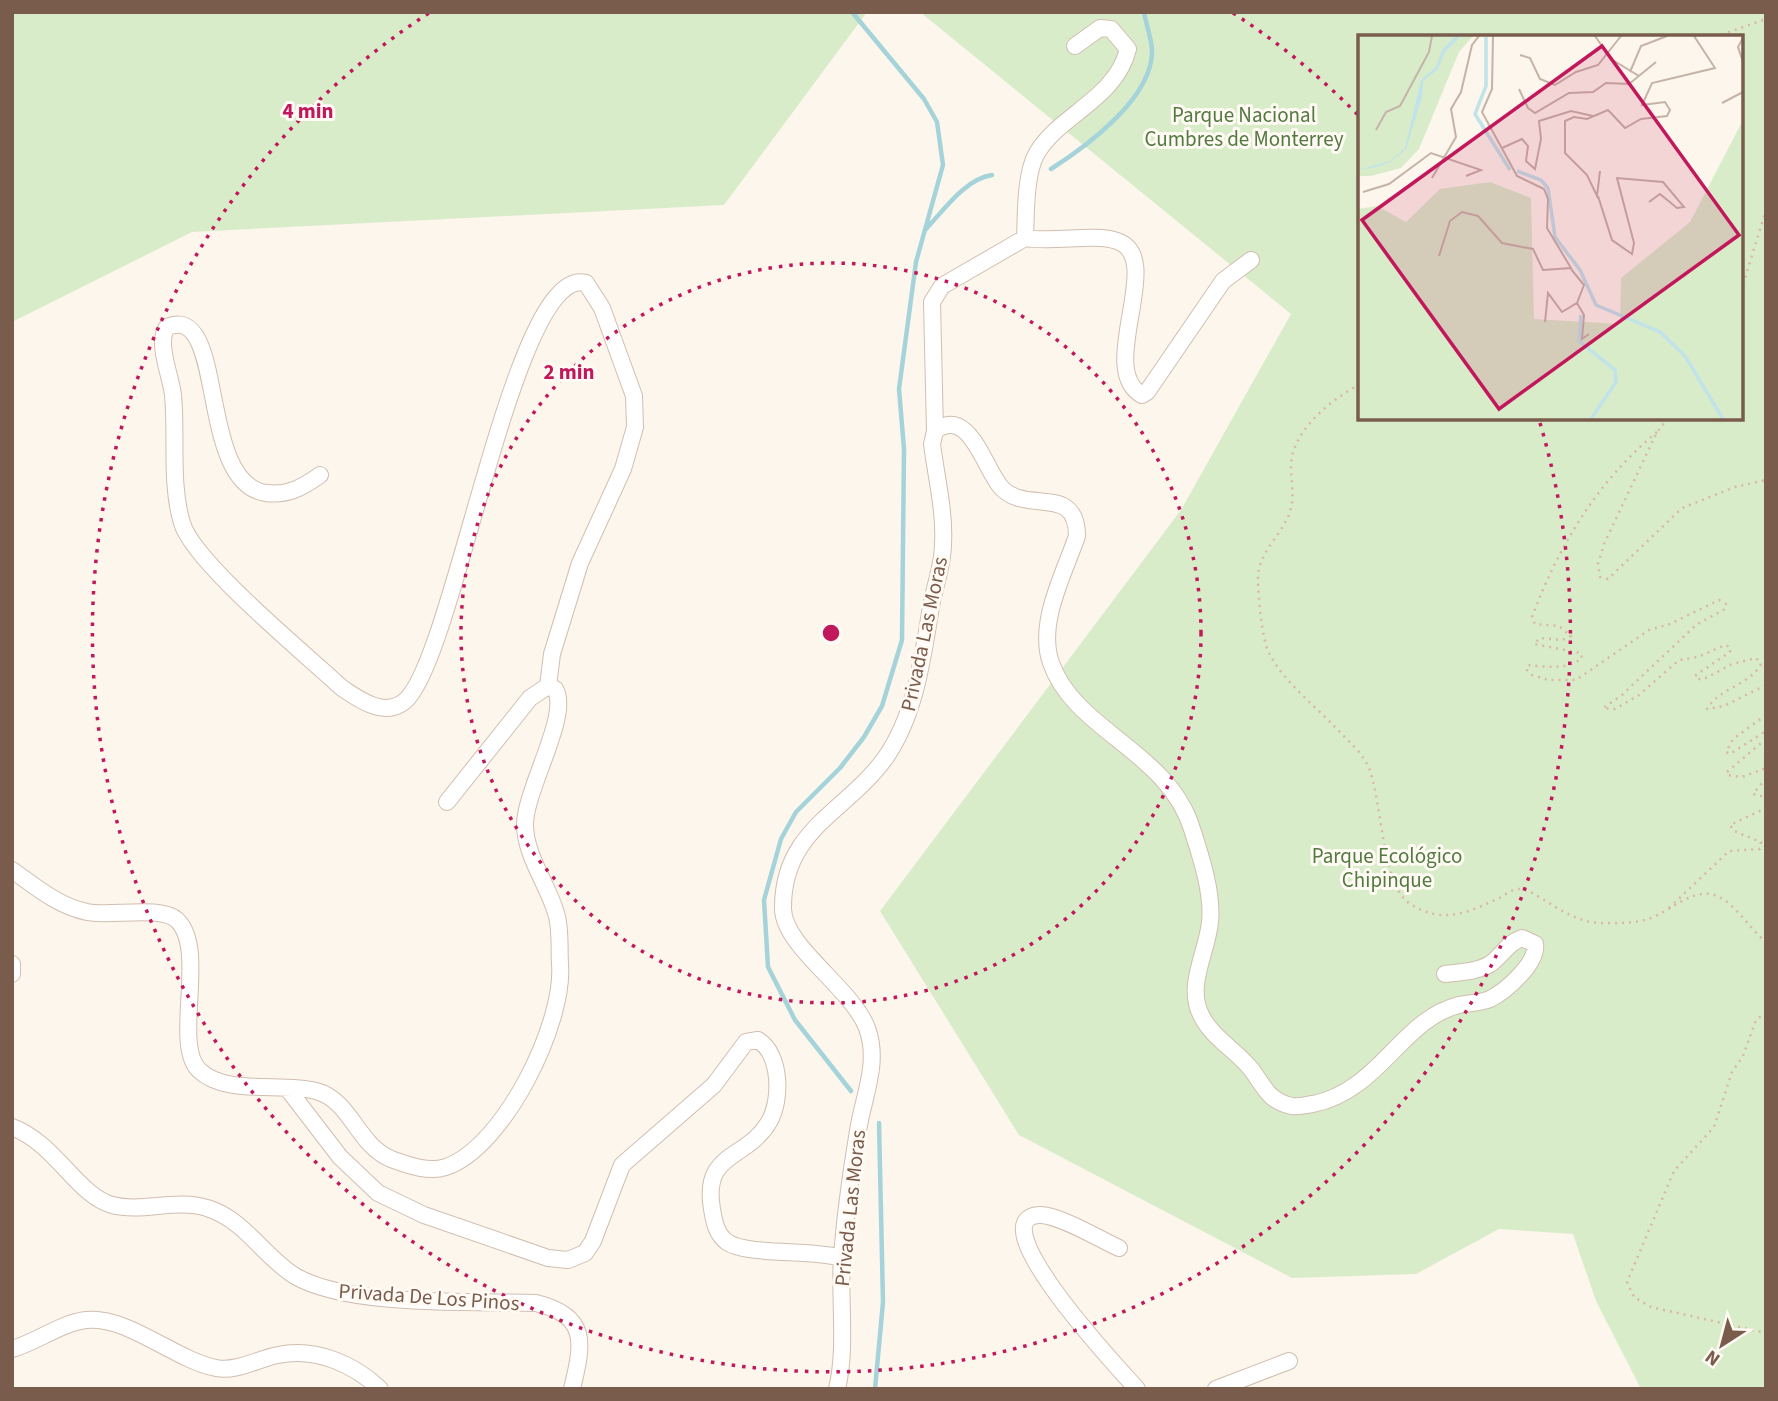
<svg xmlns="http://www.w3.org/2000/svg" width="1778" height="1401" viewBox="0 0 1778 1401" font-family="'Source Sans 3',sans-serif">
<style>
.green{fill:#d8ecc9;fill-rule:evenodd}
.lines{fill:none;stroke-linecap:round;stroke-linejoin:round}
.stream{stroke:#a5d3da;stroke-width:4.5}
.street-casing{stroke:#d1beb0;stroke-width:18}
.path{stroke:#d9b8a5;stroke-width:2.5;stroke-dasharray:2 5;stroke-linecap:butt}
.street{stroke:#fff;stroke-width:16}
.ring{fill:none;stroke:#c2185b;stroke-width:3.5;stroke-dasharray:3.5 7}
.labels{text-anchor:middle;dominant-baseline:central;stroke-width:6;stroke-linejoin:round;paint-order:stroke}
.park-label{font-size:21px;fill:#537a41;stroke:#fffaf3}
.street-label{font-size:21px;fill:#7a5c4d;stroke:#fffaf3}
.inset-river{fill:none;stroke:#bfe3e8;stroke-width:3.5}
.inset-road{fill:none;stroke:#c5b3a7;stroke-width:2}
.view{fill:#c2185b;fill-opacity:0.15;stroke:#c2185b;stroke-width:3.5}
.inset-edge{fill:none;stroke:#7a5c4d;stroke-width:3.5}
.centre{fill:#c2185b;stroke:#fffaf3;stroke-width:3.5}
.ring-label{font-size:21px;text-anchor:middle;font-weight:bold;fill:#c2185b;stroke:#fffaf3;stroke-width:6;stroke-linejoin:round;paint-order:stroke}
</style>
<rect width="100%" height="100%" fill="#fdf6ec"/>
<path class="green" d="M12,12h855l-143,193 -532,27 -180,90z
M920,12h846v1377h-125l-45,-88 -23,-67 -74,-5 -83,45 -124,4 -273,-143 -139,-224 301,-401 110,-196zM1360,37h381v381h-381z"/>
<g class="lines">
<path class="stream" d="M1051,169c36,-23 103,-72 101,-120 -1,-12 -6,-25 -8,-37
M926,229c18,-19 39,-50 66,-54
M851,1091l-56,-71 -27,-53 -4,-67 17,-61 15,-27 44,-44 24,-31 18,-31 20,-66 2,-191 -5,-60 17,-127 27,-97 -6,-43 -13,-23 -72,-87
M875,1389l8,-87 -4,-179"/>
<defs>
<path id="street" d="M1075,46l25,-18 11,1 17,20c-12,50 -69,66 -91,104 -12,20 -11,62 -12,85 29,5 70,-5 92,3 50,16 -22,128 25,154l5,-3 76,-111 28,-21
M935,431l-3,-129 10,-16 83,-48
M320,475c-17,12 -32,21 -54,18 -70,-10 -38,-191 -99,-166 -11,16 4,49 6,68 4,42 -3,88 9,128 11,39 126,133 160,165 18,12 42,30 63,13 50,-43 109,-439 181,-418l16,25 32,88 1,31 -12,42 -43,94 -28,91 -4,32
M12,870c24,17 46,36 75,42 23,5 73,-7 90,8 31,29 -5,124 22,150 26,26 83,12 117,21 35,9 41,54 75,68 17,6 37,14 55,8 58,-20 119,-144 114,-203 -1,-16 1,-36 -4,-51 -8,-28 -30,-56 -31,-87 -1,-35 46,-111 30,-137l-7,-3 -18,12 -83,104
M12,964v10
M287,1088l53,69 38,36 46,22 124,43 20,2 17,-7 8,-12 29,-76 92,-80 32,-43 12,-2c23,14 24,60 11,82 -22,38 -67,29 -57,87 2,12 4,25 15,33 20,14 85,7 115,16
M12,1127c43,16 66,69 100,78 31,8 64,-7 95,3 37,11 57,49 88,68 53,31 176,25 241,27 53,13 47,40 36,86
M1119,1248c-18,-8 -61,-34 -80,-33 -62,4 85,159 98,174
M12,1349c25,-7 49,-26 74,-29 40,-5 89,40 130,48 21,4 41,-9 62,-13 37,-8 76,9 102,34
M837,1389c10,-42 2,-89 5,-132 3,-42 9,-84 16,-126 5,-34 22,-68 9,-103 -16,-41 -83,-81 -84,-119 -1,-80 64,-97 103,-152 31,-45 37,-104 46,-156 4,-18 11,-38 11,-57 2,-32 -7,-68 -11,-100l3,-13c34,-25 49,36 65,55 24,30 77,-4 77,50 -13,38 -40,87 -26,127 24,68 117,88 141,166 9,28 21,64 18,93 -3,31 -24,63 -9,93 11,23 35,35 50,54 13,17 18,33 41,37 7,1 14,-1 21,-2 66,-13 89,-85 146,-99 10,-2 22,-2 31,-6 16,-8 48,-36 45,-55l-13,-6c-15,5 -20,18 -32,26 -13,8 -30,8 -45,10
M1216,1389l73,-28"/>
</defs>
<use href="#street" class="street-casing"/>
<path class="path" d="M1715,37l51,-18
M1741,291l25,-81
M1360,384c-27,15 -60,40 -68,72 -3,15 2,32 0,47 -4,29 -34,45 -34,76 0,16 4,61 11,74 14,28 45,52 67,75 12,13 26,24 33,40 13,33 13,117 40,135 32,22 59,10 90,-5 5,-2 13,-9 19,-9 16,-2 48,33 81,34 18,0 35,1 52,-5 19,-7 38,-27 59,-24 23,4 38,34 56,48
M1668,418l-11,14 -53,112 -6,20 2,13 8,2 74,-71 53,-21 31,-7
M1657,432c-60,50 -98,113 -125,185l3,7 24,2 12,10 -9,4 -22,-2 -6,6 47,9 1,5c-14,12 -36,9 -54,7l-1,5 5,5 16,5h28l73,-50 21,-6 49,-24 7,4 -1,5 -29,16 -74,70 -19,13 12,1 24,-14 40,-35 19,-3 27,-12 5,2v5l-34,23v4h8l28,-15 24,-6 5,6c-11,21 -42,24 -54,45l17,-3 42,-21
M1766,715l-33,24 -7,13 4,2 36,-23
M1766,739l-39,33v3l15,2 24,-9
M1766,778l-13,16 13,3
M1669,908l60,-57 31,-2 1,-7 -27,-11 -4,-6 36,-17
M1766,1012l-10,8 -13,36 -11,16 -18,55 -40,44 -47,111 7,15 17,10 115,26"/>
<use href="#street" class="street"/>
</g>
<g class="ring">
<circle cx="831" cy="633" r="370"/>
<path d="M1233 13A739 739 0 0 1 1358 115M1540 423A739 739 0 1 1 429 13"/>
</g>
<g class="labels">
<g class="park-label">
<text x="1244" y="115">Parque Nacional<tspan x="1244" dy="24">Cumbres de Monterrey</tspan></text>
<text x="1387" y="856">Parque Ecológico<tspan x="1387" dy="24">Chipinque</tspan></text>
</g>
<g class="street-label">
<text transform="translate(924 634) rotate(-78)">Privada Las Moras</text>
<text transform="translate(850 1208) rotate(-84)">Privada Las Moras</text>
<text transform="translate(429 1297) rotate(4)">Privada De Los Pinos</text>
</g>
</g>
<g transform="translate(1358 35)">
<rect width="385" height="385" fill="#fdf6ec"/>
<path d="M0,1h115l-14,16 -40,97 -18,19 -30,8h-13zM385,85v299h-385v-210l19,-3 29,16 34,-33 50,-7 41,16 3,121 86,5 1,-46 69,-56z" fill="#d8ecc9"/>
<path d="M97,1h6l-16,16 -7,17 -15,12 -1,16 -16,52 -16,13 -14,5 -18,3 32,-9 15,-13 16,-68 15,-13 6,-17z" fill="#bfe3e8"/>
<path class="inset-river" d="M128,2v49l-11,28 35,56M159,136l24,9 7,8 7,49 25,33 16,35 64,27 25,24 38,63M223,280l-2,26 36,29 1,12 -25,37"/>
<path class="inset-road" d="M237,1l16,23 28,17M385,3l-5,9 5,15M162,20l10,3 10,21 15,6 21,-13 22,-7 23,-29M272,37l11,-26 26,-10M161,54l9,19 7,5 34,-20 24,-1 13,-9 23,1 27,-22M364,68l21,-11M18,95l10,-18 14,-6 29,-54 3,-16M144,113l20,-9 6,7 -2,15 9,8 6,-30 -2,-18 32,-10 22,5M242,136l-3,25 -10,-21 -22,-22v-32l9,-4 13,2 21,-9 17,18 16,-9 26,-3 3,-6 -5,-8 -23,3 10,-22 63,-15 -21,-32M74,143l24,-41 -5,-28 10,-17 11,-47 7,-9M5,157l26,-8 42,-31 50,17 -15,6M240,161l14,44 20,14 2,-11 -17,-65 46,4 21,25 -7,1 -17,-14 -11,8M81,221l11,-35 12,-9 16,4 24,27 31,6 10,21 28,-2 -24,-40 1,-29 -4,-10 -27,-13 -35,-64 10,-23 1,-53M213,234l13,16 -7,18M187,287l3,-29 14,19 15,-9 7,12 -2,24 7,-5"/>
<path class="view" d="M244,11l137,189 -240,174 -137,-189z"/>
<rect width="385" height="385" class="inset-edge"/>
</g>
<circle cx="831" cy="633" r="10" class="centre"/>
<g class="ring-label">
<text x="308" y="118">4 min</text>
<text x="569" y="379">2 min</text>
</g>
<rect width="1778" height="1401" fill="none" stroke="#7a5c4d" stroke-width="28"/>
<g transform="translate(1722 1345) rotate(216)" stroke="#fffaf3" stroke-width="5" paint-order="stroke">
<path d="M0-5L12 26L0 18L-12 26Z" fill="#7a5c4d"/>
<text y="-10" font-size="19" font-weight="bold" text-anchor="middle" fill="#7a5c4d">N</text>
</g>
</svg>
